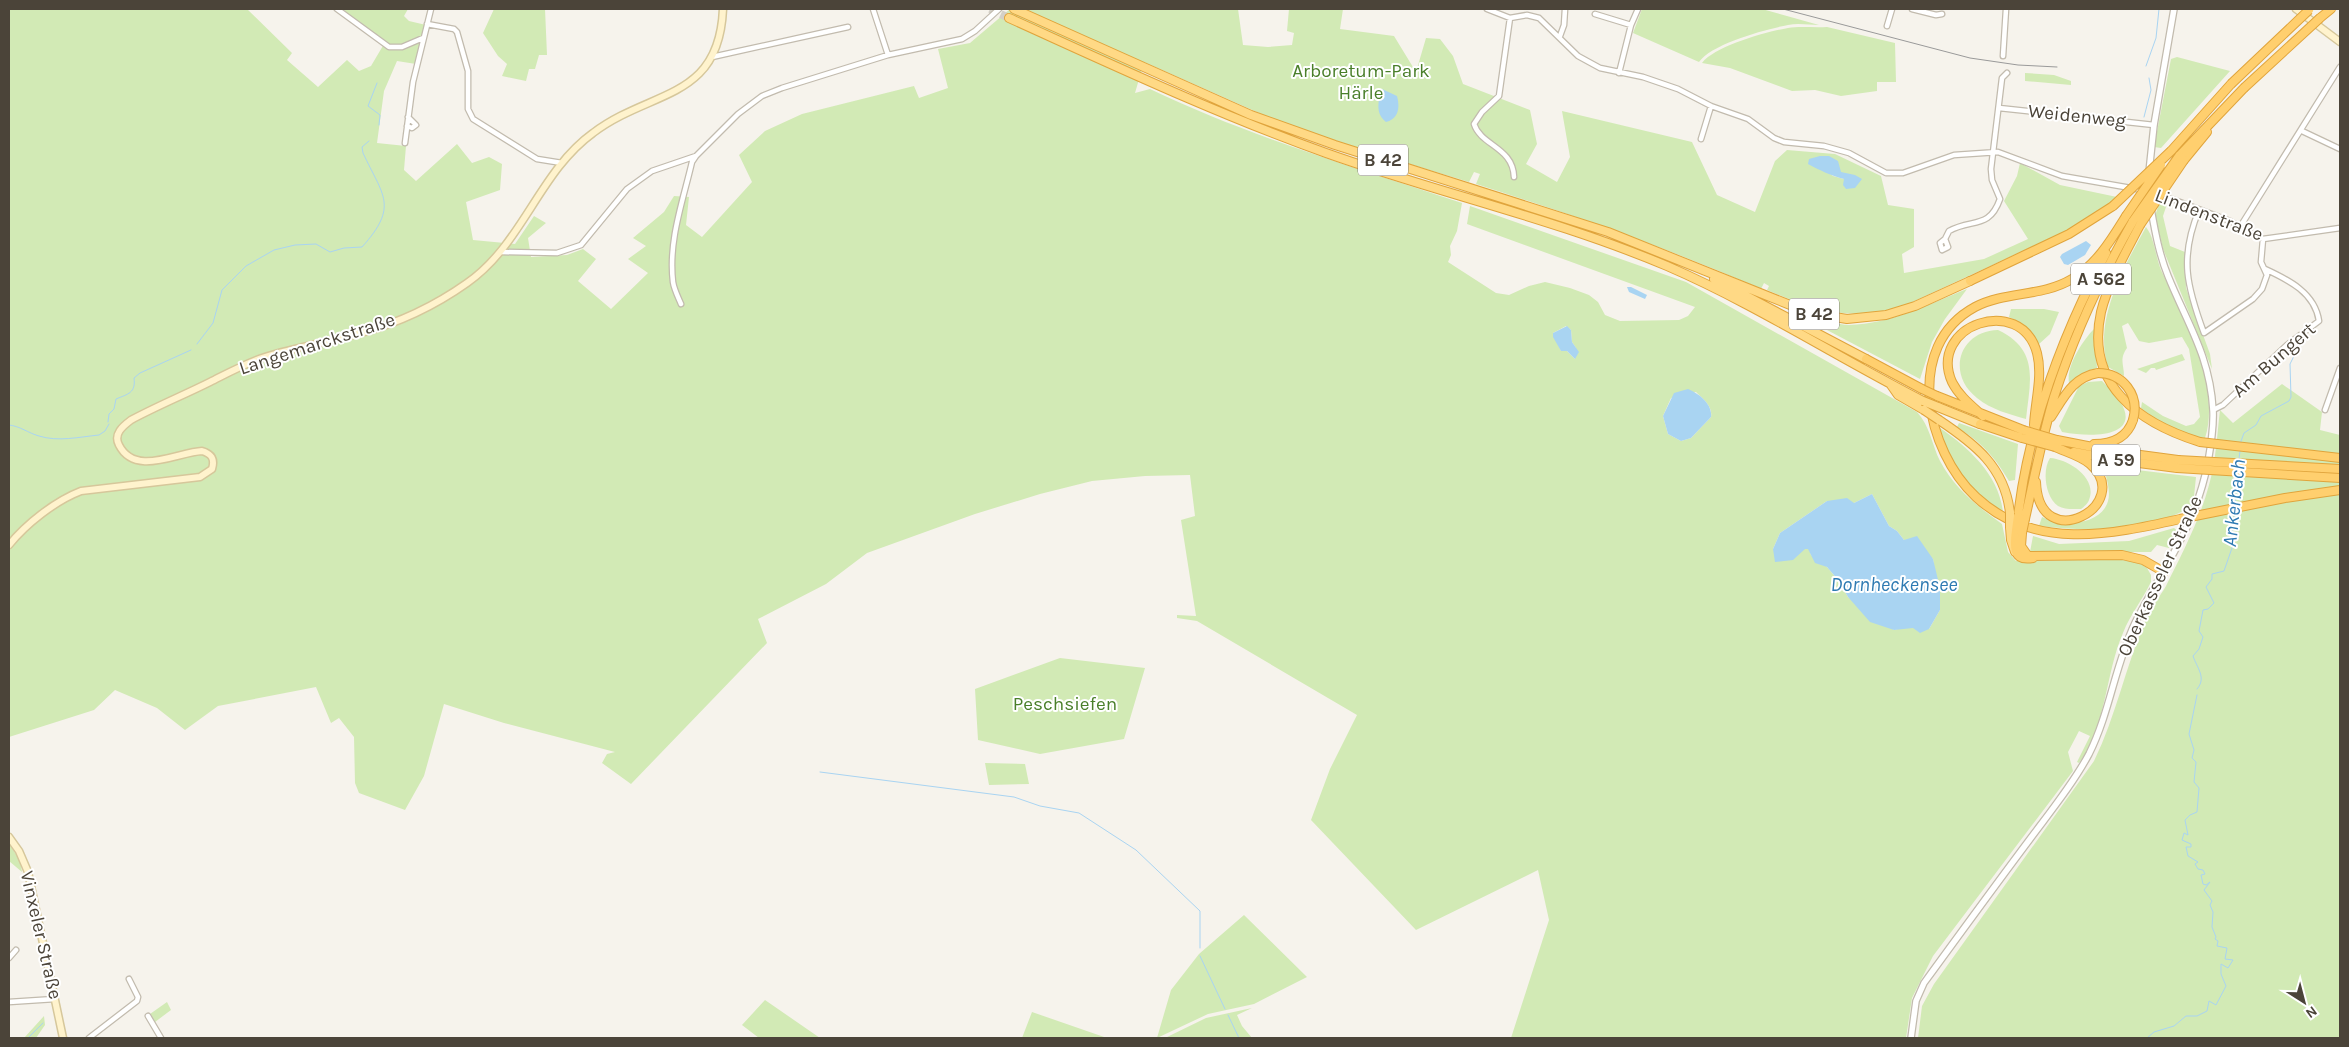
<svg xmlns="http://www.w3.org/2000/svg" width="2349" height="1047" viewBox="0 0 2349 1047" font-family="Karla,sans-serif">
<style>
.green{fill:#d2eab5;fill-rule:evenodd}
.water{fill:#a9d4f2}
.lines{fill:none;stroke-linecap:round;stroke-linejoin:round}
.stream{stroke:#a9d4f2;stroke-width:1}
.trunk-tunnel{stroke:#d4d0c8;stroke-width:8;stroke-dasharray:8 4;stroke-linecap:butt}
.minor-casing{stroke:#c2bbae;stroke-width:7}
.tertiary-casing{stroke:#c2bbae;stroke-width:8}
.secondary-casing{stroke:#d6c79b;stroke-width:9}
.trunk-casing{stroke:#e0a43c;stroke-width:10}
.motorway-casing{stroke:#e0a43c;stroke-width:10}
.minor{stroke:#fff;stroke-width:4.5}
.tertiary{stroke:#fff;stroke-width:5.5}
.secondary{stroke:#fff3cd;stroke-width:6}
.trunk{stroke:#ffd985;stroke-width:8}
.motorway{stroke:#ffcf6e;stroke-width:8}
.tram{stroke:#9a9a9a;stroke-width:1}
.trunk-bridge-casing{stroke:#e0a43c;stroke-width:10;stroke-linecap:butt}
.motorway-bridge-casing{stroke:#e0a43c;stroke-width:10;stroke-linecap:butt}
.trunk-bridge{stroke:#ffd985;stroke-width:8}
.motorway-bridge{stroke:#ffcf6e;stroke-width:8}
.labels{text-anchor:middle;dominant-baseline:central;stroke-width:4;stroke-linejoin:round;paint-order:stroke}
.shield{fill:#fff;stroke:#817c74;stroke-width:1}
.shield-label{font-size:18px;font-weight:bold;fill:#4b4439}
.park-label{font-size:19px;fill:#4a7f2a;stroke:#fff}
.street-label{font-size:19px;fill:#4b4439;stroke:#fff}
.water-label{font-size:20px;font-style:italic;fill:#2e7ab2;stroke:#fff}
</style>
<rect width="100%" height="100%" fill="#f6f3ec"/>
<path class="green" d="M9,9h238l45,44 -5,7 31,27 29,-27 12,11 12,-5 13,-22 -42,-31 4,-4h62l-4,7 5,5 17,4 -10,39 -19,-3 -13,30 -7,52 29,3 -2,24 12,11 41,-37 15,19 17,-6 13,7 -2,26 -34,12 7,38 42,4 19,-28 12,7 -18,15 3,19 36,-2 16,-6 13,10 -18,22 33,28 37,-36 -20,-14 18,-13 -13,-8 31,-26 10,-16 15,1 -3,28 16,12 50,-55 -13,-27 26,-24 37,-17 112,-28 5,12 29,-10 -10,-39 32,-6 40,-34h228l5,36 25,2 24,-2 2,-12 -7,-2 2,-22h54l-3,20 54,7 22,36 10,-34 14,1 13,17 10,28 67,26 7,34 -11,20 31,18 13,-25 -8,-46 130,31 25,53 38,17 20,-51 12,-11 48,4 46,22 7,29 26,4v38l-12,7 2,19 80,-14 44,-20 -24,-38 13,-25 3,-13 40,22 57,12 -11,11 -27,17 -171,79c-56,19 -89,8 -141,-14l2,-4 -5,-3 -3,6c-93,-41 -188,-74 -285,-105l4,-10 -6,-2 -5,10 -109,-33 -92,-32 -124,-55 -9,31 15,-4c100,48 208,79 312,114l-5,28 -7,15 1,9 -3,7 48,31 13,2 20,-9 16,-4 25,6 19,7 9,7 7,13 15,6 59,-1 9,-4 7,-9 -228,-83 3,-18 216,76 231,130c13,14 15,33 23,49 15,28 37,45 62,63l6,28 8,9 98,-2 24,3 9,6 4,7v7c-8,17 -21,33 -28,51 -18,41 -16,92 -44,130l-2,-1 13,-26 -11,-5 -11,21 5,19 -140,185 -21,42 -6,40h-395l38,-118 -11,-50 -122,60 -105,-110 19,-51 27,-54 -160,-94 -20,-3v-3l19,1 -15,-96 14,-4 -5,-41 -45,1 -53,5 -52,13 -65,20 -108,39 -41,31 -68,35 9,24 -136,141 -29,-21 5,-9 8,-2 -111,-29 -60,-19 -20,72 -19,34 -46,-17 -4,-10 -1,-46 -15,-19 -8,5 -15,-36 -98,19 -33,24 -28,-22 -42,-18 -21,20 -85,27zM1826,171l24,4 -6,4 -11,-3zM1566,326l5,4 1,12 4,6 -1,11 -8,-8h-6l-8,-18zM1696,392c7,7 17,14 15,25l-20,21 -10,3 -13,-7 -5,-18 8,-18zM1872,494l17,32 8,5 7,9 29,19 7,51 -11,19 -23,-2 -12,3 -46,-33 -9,-16 -12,-14 -16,-12 -2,-6h-36l7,-16 47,-32 27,2z
M494,9h51l2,46h-8l-4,14h-6l-3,12 -24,-5 5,-12 -9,-8 -15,-23z
M1642,9h120l57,16c-10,0 -21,-2 -31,0 -22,4 -77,19 -89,37l-66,-29z
M1827,27l68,16 1,39h-19v9l-36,5 -26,-6 -23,1 -62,-23 -28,-5c13,-17 64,-31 86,-35 12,-2 26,0 39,-1z
M2177,57l53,14 -69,77 -7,-1 17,-88z
M2025,73l29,2 17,6v4l-46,-4z
M2160,201l7,3 -4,12 7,30 15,6 1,36 24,66 2,15 -49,-120 -8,-33z
M2146,227c9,12 9,28 15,43 7,16 17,32 24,48 15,35 32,83 20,120 -24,-4 -45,-14 -64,-30l1,-6 21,14 23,10 8,-2 6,-7 -11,-68 -7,-12 -33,6 -10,-2 -11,-18 -6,3 5,22c-8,11 -3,17 -3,28l-16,-9c-15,-47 16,-100 38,-140z
M1967,289l-22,30 -13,23 -12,37 -112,-59c14,-3 27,5 41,5 42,-1 80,-21 118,-36z
M2011,309h33l15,3 -9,22 -12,11c-7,-14 -16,-22 -29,-28z
M2094,329l3,39 -10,3 -18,12c-3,-17 14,-43 25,-54z
M1998,330c42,20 32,51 28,89 -17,-5 -34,-9 -49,-21 -31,-24 -18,-67 21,-68z
M2182,354l3,6 -29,10 -1,-2h-4l-5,5 -9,-4z
M2102,381c52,48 9,60 -40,51l-3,-6 20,-40 9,-4z
M2282,384l40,28 -2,18 20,5v603h-422l4,-32 12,-22 160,-223c22,-45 31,-93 51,-139 5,-13 14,-24 21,-36 16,-32 34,-67 43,-101 7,-25 8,-50 11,-75l13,13z
M1959,423l59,21 -3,36 -6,1c-15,-25 -27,-38 -52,-54z
M1940,428c29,20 59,47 63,84 -30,-21 -59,-45 -63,-84z
M2050,458c18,1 48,20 39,42 -1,3 -5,7 -8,9 -8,0 -16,1 -23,-3 -13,-9 -16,-36 -8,-48z
M2103,466l93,11 -3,29c-45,26 -104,26 -154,20l3,-9c19,10 59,9 66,-16 3,-10 -2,-25 -5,-35z
M2174,528l7,6 -12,14 -12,-3 -6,7h-121l3,-16 26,8 70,-3z
M1060,658l85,10 -21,71 -84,15 -62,-14 -3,-51z
M985,763l40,1 4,20 -40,1z
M9,843l11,18 2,11 -13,-11z
M1244,915l63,62 -53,27 -46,10 -51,24 14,-48 28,-36z
M765,1000l55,38h-61l-17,-13z
M167,1002l4,8 -16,12 -5,-8z
M1252,1008l-15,7 5,11 10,12h-87l41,-20z
M1032,1012l75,26h-85z
M44,1016l1,9 -9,13h-12z"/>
<path class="water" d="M1382,89l15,7c3,11 2,23 -11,26 -11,-8 -8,-22 -4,-33z
M1820,156h9l9,5 3,11 14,3 7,4 -7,9 -9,1 -3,-4 1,-6c-12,-3 -25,-9 -36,-15l1,-5z
M2086,241l5,4 -6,10 -17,10 -4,-1 -4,-7 2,-3z
M1627,287h4l16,8 -2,4 -16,-7z
M1567,326l4,4 1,12 7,10 -4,7 -8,-8h-6l-8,-14v-4z
M1688,389c10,4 25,15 23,28l-20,21 -10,3 -13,-7 -5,-18 11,-23z
M1872,494l17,32 8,5 7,9 13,-4 16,23 7,29v22l-11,19 -9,4 -7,-5 -19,2 -24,-8 -22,-25 -9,-16 -12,-14 -12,-4 -7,-14h-3l-12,11 -18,2 -2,-13 7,-16 47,-32 20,-3 7,5z"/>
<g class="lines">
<path class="stream" d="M2146,66l10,-28 3,-29
M377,83l-9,23 12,9 -1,10
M2144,117l7,-27 -2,-12
M197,344l16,-21 9,-33 24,-24 28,-16 21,-5 21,-1 14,8 14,-4 18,-1c37,-41 21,-51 1,-94l-1,-6 7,-6
M108,422l1,-8 5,-5 2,-10c12,-5 20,-6 18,-21l6,-5 51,-23
M9,425c11,1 19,8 30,11 19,6 40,1 60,-1l6,-4 4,-7
M2240,444l4,-11 12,-8 5,-9 28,-15 2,-4 -1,-33 4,-8 2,-11
M2239,459l1,-8
M2235,504l3,-28
M2197,689c10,-11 0,-21 -4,-33l6,-7 4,-12 -4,-6 4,-21 5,-1 6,-6 -8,-16 6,-8v-5l12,-3 9,-26 -2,-6 4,-29
M820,772l194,25 26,9 39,7 57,37 64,61v37
M1200,956l25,53
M1228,1015l11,23
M28,1038l15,-15
M2147,1038l7,-6 20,-6 12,-10h11l10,-5 2,-10 7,4 10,-19 -5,-12v-10l7,4 5,-8 -8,-1 2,-11 -10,-2 1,-5 -3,-2 1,-2 -4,-10 1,-15 -3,-7 2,-4 -8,-11 6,-8 -4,3 -3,-1 -2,-9 4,-1 -2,-4 -5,-1 -3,-5 3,-2 -10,-6 -2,-9h5v-3l-9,-4 2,-7 4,2 -3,-15 5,-5 7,-3 2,-24 -5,-6 2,-20 -4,-4 2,-8 -5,-16 8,-39"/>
<path class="trunk-tunnel" d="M990,9l19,9"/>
<defs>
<path id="minor" d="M337,9l52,38h13l21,-9
M873,9l15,46
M1487,9l23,9 17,-3 12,3 39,38 22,12 43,9 35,12 33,17 37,13 26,19 10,4 40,4 25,7 37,20h17l51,-18 44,-3 64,24 86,15 24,8 58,22 33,18 77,-11
M1912,9l24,6 6,-1
M1595,14l36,11
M1510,18l-11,78 -17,16 -8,12c7,22 39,23 40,53
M427,24l27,5 3,3 11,39v38l5,10 64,40 25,4
M1887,26l5,-17
M1560,36l4,-11 1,-16
M2003,56l3,-47
M712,57l136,-30
M1619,73l12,-48 7,-16
M1999,108l155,17
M407,126l5,2 4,-3 -8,-8
M2302,131l38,18
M1701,139l10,-33
M405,143l8,-61 18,-73
M2199,210c-20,48 -12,77 5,123l49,-34 9,-10 5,-14 -6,-13 2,-23
M2240,227l100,-160
M1945,239l3,8 -6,3 -2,-7 5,-4 4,-8c23,-13 40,-1 51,-32l-8,-19 -1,-11 11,-91 5,-5
M502,252l55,1 24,-8 46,-56 25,-18 44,-15 42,-42 24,-18 20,-8 106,-33 74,-16 13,-8 24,-22
M681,304c-3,-7 -7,-15 -8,-22 -5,-41 10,-81 19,-120l4,-6
M2213,410l10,-5 64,-60 32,-24c-4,-28 -30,-41 -54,-52
M2325,410l15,-42
M9,958l7,-8
M9,1002l46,-3
M148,1016l13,22
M89,1038l48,-37 1,-4 -9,-18"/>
<path id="tertiary" d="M2149,172l5,-47 20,-116
M1911,1038l5,-37 8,-18c35,-48 70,-96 106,-144 20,-27 43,-55 59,-85 21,-42 26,-89 46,-131 29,-58 60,-94 73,-161 3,-17 6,-35 5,-52 -3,-54 -26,-87 -45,-134 -9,-22 -13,-45 -17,-67"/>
<path id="secondary" d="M2296,9l44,33
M9,545c17,-21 46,-44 72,-54l119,-14 12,-8c3,-10 0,-15 -10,-18 -24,1 -67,26 -83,-6 -6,-11 4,-19 12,-25 26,-14 53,-25 79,-38 18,-9 36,-19 55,-25 32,-10 64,-15 96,-24 37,-10 75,-28 106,-50 56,-39 72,-111 126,-150 58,-44 126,-32 130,-124
M9,837l10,14 9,21 35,166"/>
<path id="trunk" d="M1014,9l237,106 84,30 273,87 202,81 37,6 39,-4 29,-9 55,-25
M1009,18c104,47 208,96 317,135 112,40 230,66 341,113 88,38 170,91 256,135
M1714,279l152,80
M1891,385l7,10 26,15
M1938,407l42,17
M1939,420c36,24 66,47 71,93
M2010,527l1,13 4,12"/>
<path id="motorway" d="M2320,18l11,-9
M2171,151l60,-67
M2179,156l65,-68
M2184,160l23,-28
M2126,216c-15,24 -29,48 -54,63 -30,18 -66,12 -97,28 -72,39 -49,144 1,190 58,54 134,38 204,22
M2140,225c-14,27 -32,58 -39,87 -16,73 38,111 99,130
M1970,281l99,-47 44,-28
M1866,359l56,30
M1937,396l86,34
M1983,416c-11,-10 -24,-20 -31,-34 -25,-57 69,-89 85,-29 6,23 -2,49 -3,72
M2051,417c13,-20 22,-40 47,-44
M1980,424l42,14
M2057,440l61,12 60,8
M2094,444c18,0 33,-6 39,-24
M2074,452l42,8 61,8
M2036,482c3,76 100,22 54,-18 -9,-8 -24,-12 -35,-17
M2018,516c11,-91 45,-182 88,-263
M2025,519c9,-40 17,-82 29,-122 20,-62 47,-120 79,-176
M2016,530c-2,15 -4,32 17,28
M2022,533l-1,13 7,10 94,-1 21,5 21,12"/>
</defs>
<use href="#minor" class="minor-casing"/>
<use href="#tertiary" class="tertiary-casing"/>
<use href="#secondary" class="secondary-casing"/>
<use href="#trunk" class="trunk-casing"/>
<use href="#motorway" class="motorway-casing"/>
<use href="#minor" class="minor"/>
<use href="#tertiary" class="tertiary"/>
<use href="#secondary" class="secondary"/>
<use href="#trunk" class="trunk"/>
<use href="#motorway" class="motorway"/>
<path class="tram" d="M1783,9l187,49 48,7 39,2"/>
<defs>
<path id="trunk-bridge" d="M1923,401l15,6
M1924,410l15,10
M2010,527v-14"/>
<path id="motorway-bridge" d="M2231,84l78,-74
M2244,88l76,-70
M2113,206l58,-55
M2126,216l35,-51
M2133,221l46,-65
M2140,225l44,-65
M2098,373c25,0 42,22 35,47
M1922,389l15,7
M2023,430l34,10
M2022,438l33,9
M2200,442l140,16
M2178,460l162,9
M2177,468l163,10
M2180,519l105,-21 55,-8
M2016,530l2,-14
M2022,533l3,-14"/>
</defs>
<use href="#trunk-bridge" class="trunk-bridge-casing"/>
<use href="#motorway-bridge" class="motorway-bridge-casing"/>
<use href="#trunk-bridge" class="trunk-bridge"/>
<use href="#motorway-bridge" class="motorway-bridge"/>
</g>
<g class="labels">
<g class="shield">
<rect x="1358" y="144.5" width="50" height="31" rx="4"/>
<rect x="2071" y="263.5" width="60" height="31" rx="4"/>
<rect x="1789" y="298.5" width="50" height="31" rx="4"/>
<rect x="2092" y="444.5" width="48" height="31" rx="4"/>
</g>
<g class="shield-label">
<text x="1383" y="160">B 42</text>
<text x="2101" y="279">A 562</text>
<text x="1814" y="314">B 42</text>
<text x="2116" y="460">A 59</text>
</g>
<g class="park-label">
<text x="1361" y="71">Arboretum-Park<tspan x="1361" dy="22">Härle</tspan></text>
<text x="1065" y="704">Peschsiefen</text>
</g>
<g class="street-label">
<text transform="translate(2077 116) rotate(6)">Weidenweg</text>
<text transform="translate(2209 215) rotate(21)">Lindenstraße</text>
<text transform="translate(317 344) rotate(-18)">Langemarckstraße</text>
<text transform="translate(2274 360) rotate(-41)">Am Bungert</text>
<text transform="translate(2160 576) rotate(-65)">Oberkasseler Straße</text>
<text transform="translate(41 935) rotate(77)">Vinxeler Straße</text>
</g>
<g class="water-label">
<text transform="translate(2234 503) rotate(-84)">Ankerbach</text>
<text x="1894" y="584">Dornheckensee</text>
</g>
</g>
<rect width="2349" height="1047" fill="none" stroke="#4b4439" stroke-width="20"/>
<g transform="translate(2304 1002) rotate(144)" stroke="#ffffff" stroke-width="4" paint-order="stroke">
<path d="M0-4L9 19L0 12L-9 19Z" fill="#4b4439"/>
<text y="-8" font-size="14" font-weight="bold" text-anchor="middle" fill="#4b4439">N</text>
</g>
</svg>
